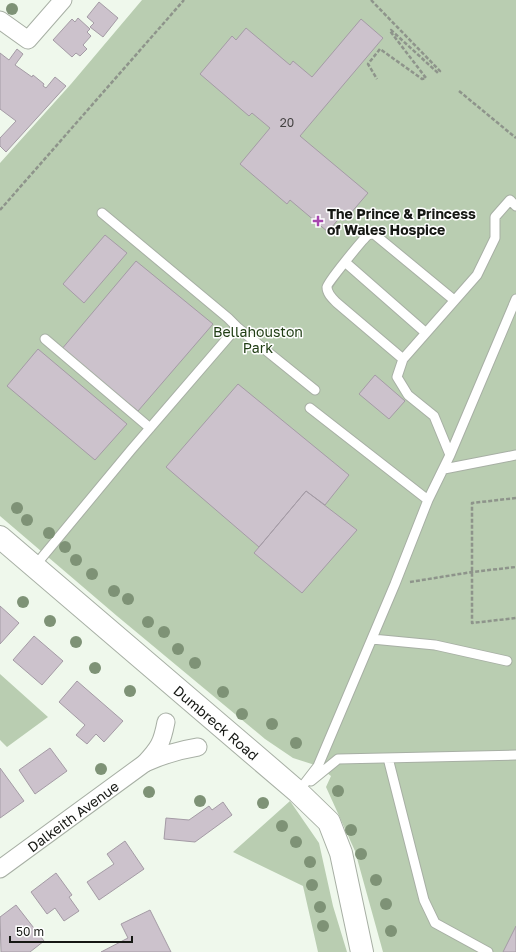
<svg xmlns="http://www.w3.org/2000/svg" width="516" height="952" viewBox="0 0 516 952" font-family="'Golos Text',sans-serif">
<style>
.green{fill:#b9cdb1}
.building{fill:#ccc2cc;stroke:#a49ba5}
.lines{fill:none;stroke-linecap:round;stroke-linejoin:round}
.service-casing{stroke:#a7afa4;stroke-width:11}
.minor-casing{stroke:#a7afa4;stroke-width:19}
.secondary-casing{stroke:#a7afa4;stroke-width:24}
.path{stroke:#8e948b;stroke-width:2.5;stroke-dasharray:4 2;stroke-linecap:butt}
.service{stroke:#fff;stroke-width:9}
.minor{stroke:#fff;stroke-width:17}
.secondary{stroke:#fff;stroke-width:22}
.tree{fill:#7e9276}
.poi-dot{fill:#a747af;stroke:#fff;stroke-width:1.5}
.labels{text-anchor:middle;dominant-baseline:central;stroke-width:3;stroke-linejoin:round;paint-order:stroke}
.number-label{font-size:12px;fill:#444242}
.poi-label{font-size:14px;font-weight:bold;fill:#161814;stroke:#fff;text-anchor:start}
.park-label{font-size:14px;fill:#213e15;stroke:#fff}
.street-label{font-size:14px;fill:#161814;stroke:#fff}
</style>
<rect width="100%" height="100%" fill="#eff8ec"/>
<path class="green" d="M142,0h374v952h-133l-28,-101 -29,-64 5,-11 -13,-10 -25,-8 -28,-19 -148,-123 -117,-100v-353l71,-79z
M0,674l48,43 -41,30 -7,-7z
M290,801l29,42 14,63 14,46h-29l-15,-66 -70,-34z"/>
<path class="building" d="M99,2l19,16 -15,19 -13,-10 4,-4 -7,-6z
M78,18l12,11 -3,3 4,4 -8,9 4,4 -7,7 -4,-3 -4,4 -19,-17 19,-21 3,3z
M361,19l22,19 -83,98 68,57 -24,28 -4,-4 -12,15 -38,-32 -3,4 -47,-40 30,-36 -18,-15 -3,3 -49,-42 32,-38 4,4 10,-12 44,37 3,-4 19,16z
M17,49l6,5 -8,11 17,12 1,-2 11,9 -1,2 3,2 9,-11 11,9 -60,66 -6,-6v-8l16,-17 -16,-12v-56l9,7z
M105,235l22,18 -43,50 -21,-19z
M136,261l77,63 -75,87 -77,-61z
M38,349l89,75 -32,36 -88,-74z
M375,375l30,26 -16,18 -30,-25z
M238,384l111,91 -24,30 -19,-14 -47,56 -93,-80z
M306,491l51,39 -55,63 -48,-40z
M0,606l19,17 -19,21z
M34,636l29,25 -21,24 -29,-25z
M77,681l46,40 -19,21 -8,-8 -9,10 -11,-9 9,-10 -26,-23z
M50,748l17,23 -32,23 -16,-24z
M0,768l24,33 -24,17z
M223,802l9,13 -37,27 -31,-3 2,-21 23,2 20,-14 3,4z
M125,841l19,28 -45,31 -12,-18 27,-18 -7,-10z
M56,873l16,22 -3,2 10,14 -15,10 -9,-13 -8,6 -16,-22z
M16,905l28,36 -14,11h-29l-1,-35z
M150,910l21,42h-70l27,-14 -7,-14z
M516,926v26h-13z"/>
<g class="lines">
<defs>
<path id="service" d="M102,213l126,105 9,9
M345,262l81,71
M45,339l105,89
M403,359l-66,-56c-4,-4 -10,-9 -10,-16 0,-4 36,-48 41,-52 2,-1 4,-1 6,-1l80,66
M310,408l118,92
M450,455l-16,-39 -26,-21 -11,-18 6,-18 74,-84 18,-37v-21l15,-17 6,6
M444,469l72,-14
M34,567l97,-117 106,-123 78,63
M372,639l63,6 72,16
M388,758l36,142 11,23 53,29
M311,781l27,-22 178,-4
M298,792l20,-26 77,-182 33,-84 22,-45 66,-156"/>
<g id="minor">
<path d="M0,20l28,20 35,-40"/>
<path d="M166,722c-4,21 -7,26 -21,41 18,-8 34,-13 53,-16"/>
<path id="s1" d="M0,869l145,-106"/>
</g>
<g id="secondary">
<path id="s2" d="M0,537l298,255 31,30 12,31 21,99"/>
</g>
</defs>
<use href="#service" class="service-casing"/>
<use href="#minor" class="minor-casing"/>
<use href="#secondary" class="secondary-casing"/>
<path class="path" d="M371,0l69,71 -2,2 -47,-43 -1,1 36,47 -4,1 -42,-30 -12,15 9,15
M459,91l57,47
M0,210l184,-210
M516,498l-44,5v120l44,-5
M410,582l62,-10 44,-5"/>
<use href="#service" class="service"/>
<use href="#minor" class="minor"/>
<use href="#secondary" class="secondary"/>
</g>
<g class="tree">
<circle cx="12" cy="9" r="6"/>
<circle cx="17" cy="508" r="6"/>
<circle cx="27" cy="520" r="6"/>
<circle cx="49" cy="533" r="6"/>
<circle cx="65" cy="547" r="6"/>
<circle cx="76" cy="560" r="6"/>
<circle cx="92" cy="574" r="6"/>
<circle cx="114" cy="591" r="6"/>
<circle cx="128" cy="599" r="6"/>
<circle cx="23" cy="602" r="6"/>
<circle cx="50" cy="621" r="6"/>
<circle cx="148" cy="622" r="6"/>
<circle cx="164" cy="632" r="6"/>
<circle cx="76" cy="642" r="6"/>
<circle cx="178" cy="649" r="6"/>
<circle cx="195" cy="663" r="6"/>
<circle cx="95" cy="668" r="6"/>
<circle cx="130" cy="691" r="6"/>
<circle cx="223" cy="692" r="6"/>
<circle cx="242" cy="714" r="6"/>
<circle cx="272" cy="724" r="6"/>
<circle cx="296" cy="743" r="6"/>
<circle cx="101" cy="769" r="6"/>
<circle cx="338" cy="791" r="6"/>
<circle cx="149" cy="792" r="6"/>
<circle cx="200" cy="801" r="6"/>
<circle cx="263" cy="803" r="6"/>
<circle cx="282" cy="826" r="6"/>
<circle cx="351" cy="830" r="6"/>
<circle cx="296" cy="842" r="6"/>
<circle cx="361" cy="854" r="6"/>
<circle cx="310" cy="862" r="6"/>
<circle cx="376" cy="880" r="6"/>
<circle cx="312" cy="885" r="6"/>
<circle cx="386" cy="904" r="6"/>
<circle cx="320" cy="907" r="6"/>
<circle cx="323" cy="926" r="6"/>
<circle cx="391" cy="931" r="6"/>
</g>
<path class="poi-dot" d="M316 215h4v4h4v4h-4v4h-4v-4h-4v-4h4z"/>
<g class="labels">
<g class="number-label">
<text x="287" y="122">20</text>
</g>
<g class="poi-label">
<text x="327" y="213">The Prince &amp; Princess<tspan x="327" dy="16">of Wales Hospice</tspan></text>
</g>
<g class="park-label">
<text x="258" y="331">Bellahouston<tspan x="258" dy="16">Park</tspan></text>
</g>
<g class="street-label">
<text stroke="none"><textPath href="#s2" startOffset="285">Dumbreck Road</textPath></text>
<text stroke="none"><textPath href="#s1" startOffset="90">Dalkeith Avenue</textPath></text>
</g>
</g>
<path d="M10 936v6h122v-6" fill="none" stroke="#161814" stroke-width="2"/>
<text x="16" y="936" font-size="12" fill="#161814" stroke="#ffffff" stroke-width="3" paint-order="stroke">50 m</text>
</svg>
